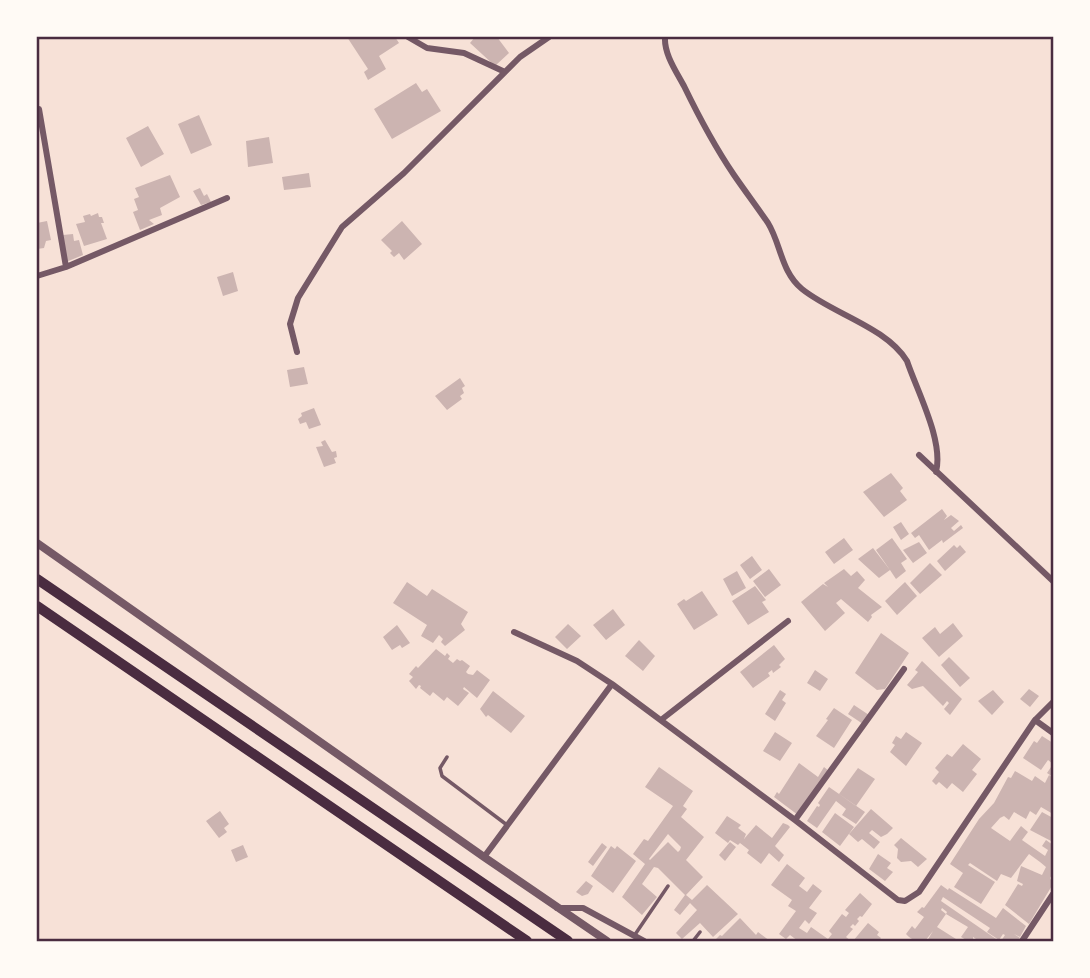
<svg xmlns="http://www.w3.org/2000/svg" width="1090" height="978" viewBox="0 0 1090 978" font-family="Manrope,sans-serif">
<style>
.building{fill:#ccb4b1;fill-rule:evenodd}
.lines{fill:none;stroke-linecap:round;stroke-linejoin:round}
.service{stroke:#755966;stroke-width:3.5}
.minor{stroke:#755966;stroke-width:6}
.tertiary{stroke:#755966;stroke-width:8}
.primary{stroke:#4a2c40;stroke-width:10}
.neatline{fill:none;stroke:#4a2c40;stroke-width:2.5}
</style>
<rect width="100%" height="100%" fill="#f7e1d7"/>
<path class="building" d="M347,37h48l4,6 -20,13 7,13 -18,11 -4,-8 4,-3z
M475,37h22l12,16 -14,13 -25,-23z
M416,83l6,9 5,-3 14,22 -49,28 -18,-30z
M199,115l13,30 -21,9 -13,-30z
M148,126l16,28 -23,13 -15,-29z
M269,137l4,26 -25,4 -2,-26z
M309,173l2,14 -27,3 -2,-13z
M170,175l10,22 -20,11 2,7 -13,5 5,4 -14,6 -7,-18 5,-2 -4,-11 5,-2 -4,-9z
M200,188l4,8 3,-2 4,8 -10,3 -8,-14z
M98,213l1,4h3l2,6h-3l6,16 -23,7 -8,-22 9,-2 -2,-6 7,-2 1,2z
M47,221l4,19 -5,1 -2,7 -7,1v-26z
M402,221l20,23 -18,16 -5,-7 -5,4 -4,-4 2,-2 -11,-11z
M73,234l1,7 5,-1 4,15 -17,7 -3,-27z
M233,272l5,19 -15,5 -6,-19z
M304,367l4,17 -18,3 -3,-17z
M460,378l5,8 -3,2 2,5 -4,3 2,3 -15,11 -12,-14z
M314,408l7,17 -12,4 -3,-7 -6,2 -2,-5 4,-3 -1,-3z
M325,440l7,12 4,-1 1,6 -3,1 2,5 -12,4 -8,-20 7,-1 -2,-4z
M891,473l12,15 -3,3 7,9 -23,17 -21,-25z
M942,509l5,7 -3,4 7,-5 8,6 -8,7 3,3 7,-6 2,3 -20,15 -1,-3 -13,10 -10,-15 -4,3 -4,-5z
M901,522l8,12 -8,6 -8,-13z
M844,538l9,12 -19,14 -9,-12z
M892,538l15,21 -6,4 5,8 -10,8 -6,-9 -11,8 -21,-19 15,-11 17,22 -14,-20z
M919,542l8,11 -14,10 -10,-13z
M954,545l3,3 3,-3 6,7 -21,19 -8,-10z
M752,556l10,14 -12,9 -10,-14z
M930,563l12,12 -22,19 -10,-11z
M769,569l12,16 -16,12 -12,-16z
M844,569l7,7 6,-5 8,9 -7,8 24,19 -11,8 1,2 -4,5 -27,-23 -5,4 9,10 -20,18 -24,-29 22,-18 5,3 -4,-4z
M737,571l9,17 -14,8 -9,-17z
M407,582l20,14 5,-7 36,23 -7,12 4,6 -20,16 -4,-4 2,-3 -4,-4 -6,8 -12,-7 6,-11 -34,-22z
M905,582l12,14 -20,19 -12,-14z
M755,586l11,14 -4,2 7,10 -21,13 -16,-24z
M702,591l16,24 -24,15 -17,-26 7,-5 2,2z
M613,609l12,16 -19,15 -13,-15z
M953,623l10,13 -24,21 -17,-19 13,-11 5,7z
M568,624l13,12 -14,13 -12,-12z
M397,625l13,18 -8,5 -2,-3 -8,5 -9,-13z
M881,633l28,20 -24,36 -8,1 -22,-17z
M639,640l16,16 -12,15 -18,-15z
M774,645l11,14 -6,6 2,2 -8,6 -1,-3 -4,3 2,3 -17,12 -13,-16z
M436,649l9,7 2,-3 3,3 -2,3 5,4 4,-4 3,2 2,-1 8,6 -4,6 2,2 5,1 4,-5 13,10 -13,18 -13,-11 -1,2 6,4 -11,13 -11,-9 -3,4 -11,-9 -3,4 -10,-8 1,-2 -2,-1 -3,4 -7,-8 4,-4 -4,-3 7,-8 2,2z
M949,657l21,21 -10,9 -19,-22z
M922,661l40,38 -12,16 -6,-6 5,-6 -2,-2 -4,5 -20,-20 -11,3 -5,-4 11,-13 -3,-2z
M815,670l13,9 -8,12 -13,-8z
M1029,689l10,7 -9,11 -10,-8z
M780,690l6,4 -4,6 4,3 -11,18 -10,-7z
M993,690l11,12 -12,13 -14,-14z
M493,691l32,25 -14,17 -23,-18 -2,2 -6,-8z
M854,705l15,10 -6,9 -15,-10z
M834,708l18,12 -18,28 -18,-12 12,-16 -2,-1z
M775,732l17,11 -12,18 -17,-10z
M906,732l16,11 -16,23 -16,-14 5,-7 -3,-2 4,-7 5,3z
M1042,736l11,7v34l-6,-4 6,-9 -5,-4 -7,10 -18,-12 11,-17 3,2z
M963,744l18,15 -9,11 5,4 -14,18 -11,-9 -5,6 -8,-7 -3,3 -4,-4 7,-9 -4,-4 12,-14 5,3z
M799,763l19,14 6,-10 6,5 -32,43 -24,-18 3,-5 2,2z
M659,767l34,24 -10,15 4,3 -6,8 23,20 -18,23 17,17 -17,18 6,5 15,-15 31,29 -25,23 -13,-14 -18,16 -6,-6 21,-23 -7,-7 -10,12 -6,-5 11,-15 -27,-27 -4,-1 -12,17 15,13 -15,18 -20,-18 23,-33 -12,-10 11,-15 4,2 25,-35 -28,-19zM668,834l13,13 -1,3 -2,2 -10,-10 -18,18 -1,-1z
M858,768l17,11 -19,27 -17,-12z
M1015,771l17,10 3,-5 10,7 4,-8 4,3v36l-12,-7 -5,8 -6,-4 -4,8 -12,-7 -5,8 -5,-4 -4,2 -9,10 19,13 11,-15 7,6 -6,8 23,16 3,-6 -6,-4 4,-6 7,5v28l-3,5 3,6 -24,40 -24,-19 13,-21 4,2 1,-2 -6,-3 4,-15 21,9 4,-8 -6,-5 -11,-8 -18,24 -10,-4 -4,7 -27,-18 -2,2 27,17 -14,22 -27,-17 9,-14 -13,-9 29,-45 15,-16 14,-26 3,1z
M829,787l36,25 -9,12 -14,-9 4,-6 -10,-8 -19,27 -10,-7 10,-15 2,1 1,-2 -2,-2z
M871,809l22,19 -6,6 -6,3 -9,-7 -3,3 11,9 -6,7 -12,-10 -4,3 -9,-8z
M220,811l9,13 -5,4 3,4 -8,6 -13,-17z
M1042,812l11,6v24l-23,-12z
M835,813l19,14 -14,19 -18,-14z
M727,816l14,9 -3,3 8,6 -2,5 12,-14 16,13 11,-15 5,2 2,2 -15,19 9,9 -5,7 -10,-9 -8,11 -14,-11 2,-3 -9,-7 -2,2 -8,-5 -2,3 -13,-10z
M901,838l26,21 -9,8 -7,-6 -10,1 -4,-4 1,-9 -4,-4z
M730,842l6,5 -11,14 -6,-6z
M602,843l5,4 -14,19 -5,-4z
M243,845l5,12 -12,5 -5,-12z
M611,846l4,3 2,-3 19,15 -23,32 -22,-17z
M878,854l13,9 -4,5 6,4 -8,9 -16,-12z
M787,864l18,14 -6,8 8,6 6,-8 9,7 -13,17 8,5 -8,11 -4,-4 -6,8 8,5 4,-6 17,12 4,-5 -3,-3 13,-17 4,3 3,-4 -4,-3 15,-17 12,11 -10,13 -2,-1 -3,3 2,2 -4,5 -2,-2 -3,3 3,2 -7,8 5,4h-53l-8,-6 -4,4 -7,-5 17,-23 -8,-5 4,-6 -21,-15z
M586,881l7,5 -5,8 -6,2 -6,-4z
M941,885l7,5 1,-2 47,30 7,-10 23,18 -6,11 -6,-3 6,4 -2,3h-17l4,-6 -2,-1 -4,6 -12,-8 3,-4 -47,-31 -2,4 58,40h-25l2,-2 -3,-2v4h-5l-7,-4 7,-10 -22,-13 1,-2 -5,-4 -1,2 5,4 -9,13 19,12 -1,2h-28l6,-10 -8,10h-10l-6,-4 -3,-3 6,-8 3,3 9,-12 -7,-5 5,-5 2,1z
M740,918l16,17 2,-3 12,9h-56l6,-6 2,1z
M868,923l11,9 -2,3 4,3 -2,3h-26z"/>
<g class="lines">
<path class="service" d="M447,757l-7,11 2,8 65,49
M634,936l34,-50
M693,941l7,-9"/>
<path class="minor" d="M408,37l19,11 37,5 41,19
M665,37c-1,17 11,34 19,49 15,31 31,61 50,89 11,16 23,32 34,48 13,21 13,49 34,66 31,25 84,38 105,72 10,30 37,80 29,111
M39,109l27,158
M37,276l29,-9 161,-69
M297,352l-7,-28 8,-26 44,-71 62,-54 116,-116 29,-20
M919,455l134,126
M514,632l63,29 35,23 183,136 103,80 7,1 14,-9 116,-172 18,-18
M661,720l127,-99
M1035,720l18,13
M795,820l109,-151
M484,857l128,-173
M557,908h26l61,33
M1022,941l31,-47"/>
<path class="tertiary" d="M37,543l447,314 123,84"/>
<path class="primary" d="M37,579l531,362
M37,606l490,335"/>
</g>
<rect width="1090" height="978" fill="none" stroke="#fffaf5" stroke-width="77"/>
<rect x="38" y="38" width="1014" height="902" class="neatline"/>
</svg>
